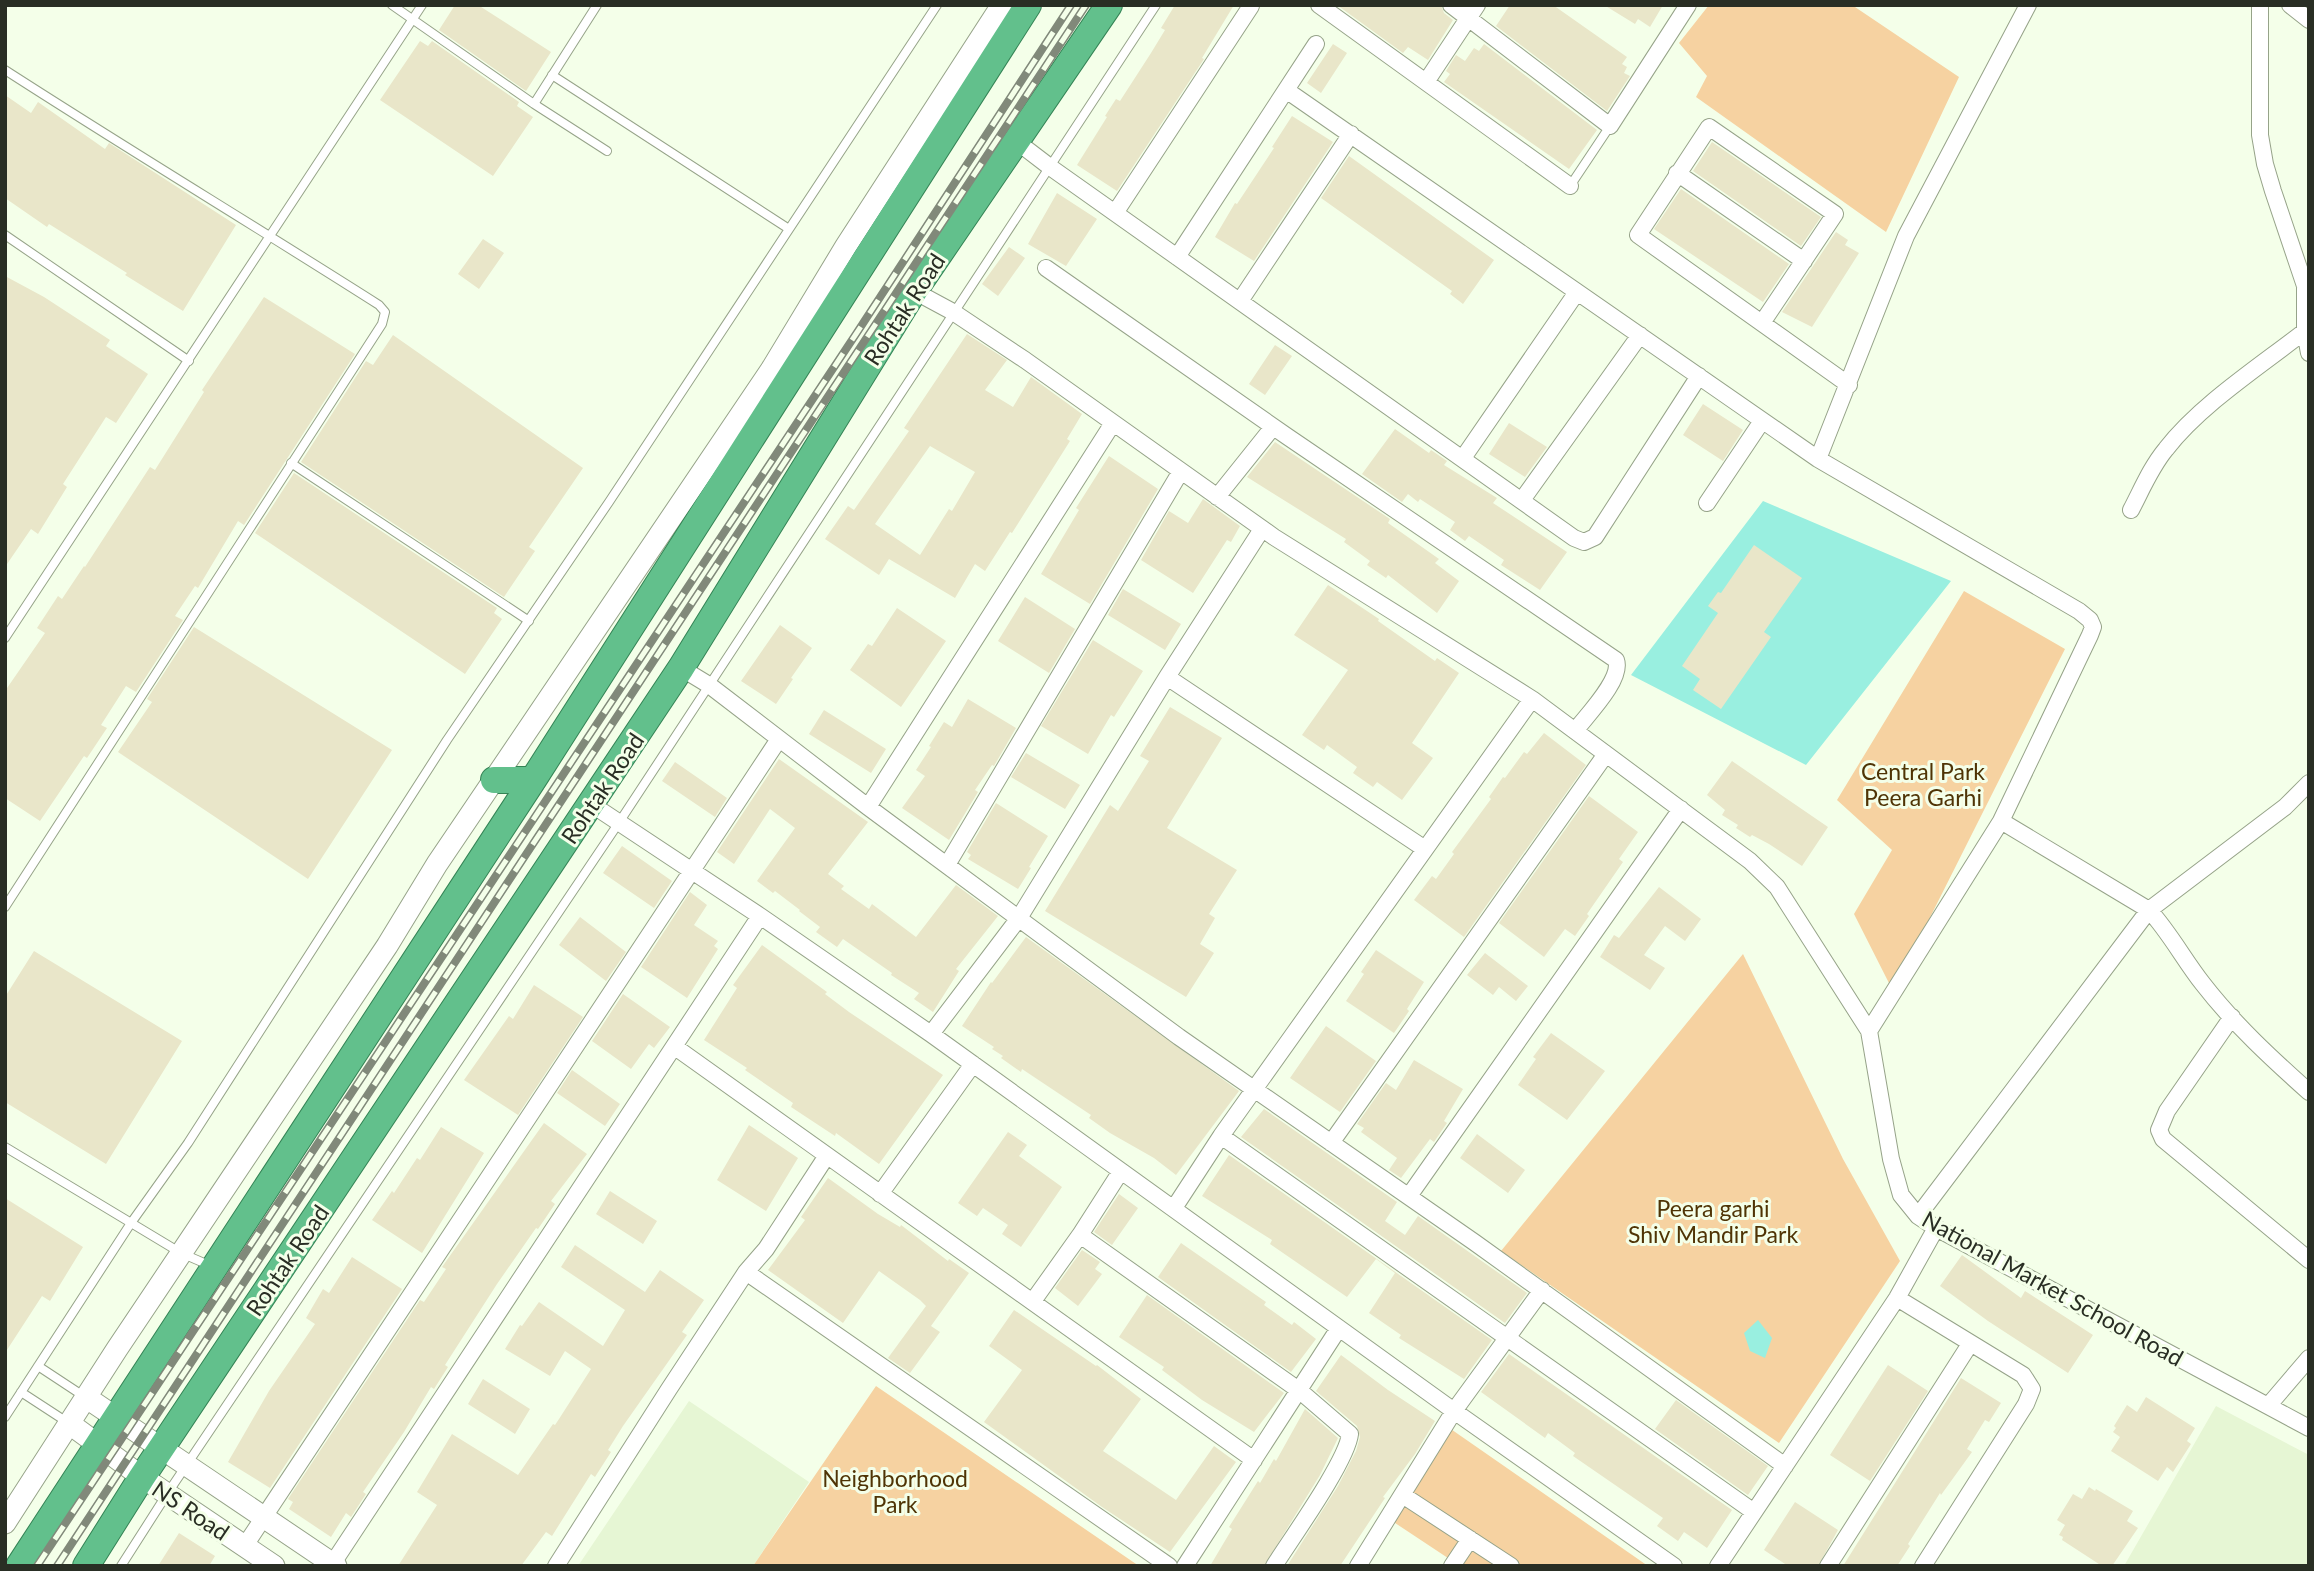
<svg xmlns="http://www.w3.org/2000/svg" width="2314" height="1571" viewBox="0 0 2314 1571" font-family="Lato,sans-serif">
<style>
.built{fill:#e6f6d4}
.green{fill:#f6d2a1}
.water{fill:#99efe0}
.building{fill:#e9e6c9;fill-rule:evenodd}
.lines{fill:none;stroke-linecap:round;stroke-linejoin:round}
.service-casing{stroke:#96a389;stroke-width:10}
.minor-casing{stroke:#96a389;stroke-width:18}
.tertiary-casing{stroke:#96a389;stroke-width:23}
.trunk-casing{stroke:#348355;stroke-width:28}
.service{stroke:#fff;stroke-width:8}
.minor{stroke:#fff;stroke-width:16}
.tertiary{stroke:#fff;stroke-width:21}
.trunk{stroke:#62c08c;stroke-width:26}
.rail-casing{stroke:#81897a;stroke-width:8}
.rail{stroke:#f4ffe9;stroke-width:5;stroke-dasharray:16;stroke-linecap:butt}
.labels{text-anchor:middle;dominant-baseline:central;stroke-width:6;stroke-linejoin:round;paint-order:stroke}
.street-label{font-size:23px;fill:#292e24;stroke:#f4ffe9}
.park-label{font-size:23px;fill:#4f3405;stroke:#f4ffe9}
</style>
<rect width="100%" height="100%" fill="#f4ffe9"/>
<path class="built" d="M689,1401l120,81 -56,84h-175z
M2216,1406l93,49v111h-185z"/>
<path class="green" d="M1709,5h143l107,72 -73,155 -190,-135 11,-21 -28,-33z
M1964,591l101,58 -172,342 -39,-77 38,-64 -55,-50z
M1743,954l100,205 57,102 -121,182 -278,-192z
M876,1386l263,180h-386z
M1445,1425l203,141h-188l-77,-51z"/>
<path class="water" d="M1763,501l188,80 -145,184 -175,-90z
M1758,1320l14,18 -7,20 -15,-7 -6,-18z"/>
<path class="building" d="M455,5h23l73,47 -25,39 -87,-61z
M1175,5h59l-32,53 2,1 -87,132 -40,-26 30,-48 -2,-1 11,-17 4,2 31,-48 14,-23 -4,-2z
M1337,5h104l3,8 9,7 -25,40 -20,-13 -5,6z
M1510,5h43l74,52 -5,7 5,3 -3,6 6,3 -23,35 -111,-85z
M1604,5h59l-13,22 -12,-8 -3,5z
M420,41l8,5 4,-5 87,61 -2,4 16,11 -40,59 -113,-76z
M1333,44l14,9 -26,40 -14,-10z
M1484,44l113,86 -28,39 -125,-87 6,-8 -4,-3 10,-16 9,6 9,-13 5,3z
M5,95l26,18 7,-11 67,47 4,-6 127,82 -53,86 -58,-36 2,-2 -78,-49 -2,3 -42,-29z
M1292,116l41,26 -79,119 -39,-24 20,-34 2,1 37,-56 -2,-1z
M1712,142l109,75 -20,29 -108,-75z
M1349,156l145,104 -31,44 -13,-10 2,-3 -131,-93z
M1681,189l108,75 -26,38 -109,-73z
M1057,193l40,26 -31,47 -38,-22z
M1836,232l12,8 -3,5 14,8 -47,74 -30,-15z
M483,239l21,14 -25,36 -21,-15z
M1009,247l16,11 -27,38 -16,-12z
M5,276l39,21 66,43 -4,6 42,28 -32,49 -10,-6 -43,67 4,3 -29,47 -7,-5 -26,38z
M264,297l91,57 -111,171 -6,-4 -40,67 -3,-2 -20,30 8,4 -47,72 -10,-6 -25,39 6,3 -20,30 -3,-2 -44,65 -35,-23v-107l40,-58 -8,-5 21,-32 4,3 22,-33 1,1 65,-100 5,3 49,-78 -2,-2z
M967,334l40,26 -22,30 28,17 18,-30 51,37 -15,25 3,2 -58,92 -2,-1 -25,39 -10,-7 -20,34 -66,-39 -10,16 -54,-36 23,-33 6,4 55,-79 -5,-3zM930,446l45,26 -23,39 -3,-2 -29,46 -45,-31z
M393,335l190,133 -54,79 6,4 -31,46 -203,-135 65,-101 7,4z
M1275,345l17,11 -27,39 -16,-11z
M1703,404l40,26 -20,31 -40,-26z
M1509,423l38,24 -22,30 -36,-23z
M1395,429l34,24 2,-3 16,11 -3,4 53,33 -4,5 74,49 -27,38 -39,-25 3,-5 -35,-24 -4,5 -15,-11 5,-8 -35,-23 -2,3 -10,-8 -6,8 -40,-28z
M1275,442l115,77 -2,4 51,36 -4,4 24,18 -22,32 -49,-38 -2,3 -19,-13 3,-4 -26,-19 2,-3 -99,-62z
M1109,456l49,33 -68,115 -49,-30 38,-64 -3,-2z
M294,473l203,135 -3,5 8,6 -37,55 -210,-141z
M1203,499l37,27 -9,16 -4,-2 -34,53 -52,-33 28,-49 19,12z
M1754,545l48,33 -38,54 7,5 -50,72 -28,-19 7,-11 -18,-13 36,-53 -10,-7 10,-14 3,1z
M1328,585l51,34 -1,2 57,40 2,-3 22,15 -47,70 21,15 -31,42 -25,-18 -4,5 -20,-14 4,-6 -30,-22 -3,5 -22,-15 46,-65 -54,-35z
M1123,589l58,35 -16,26 -57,-35z
M1025,597l50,32 -26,44 -51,-32z
M897,608l49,33 -45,66 -51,-37 18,-26 4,2z
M780,625l32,23 -21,30 2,1 -17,25 -35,-23z
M194,627l198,123 -84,129 -190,-127 34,-50 -5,-3z
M1093,640l50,31 -29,46 -3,-2 -23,39 -47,-28z
M968,699l48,29 -22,38 -2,-1 -17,25 3,2 -29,48 -47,-32 23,-32 -9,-6 15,-23 -2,-1 15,-24 8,5z
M1170,707l52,31 -55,90 70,42 -28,44 6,4 -15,26 14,9 -28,44 -141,-86 65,-106 8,6 31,-50 -9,-5z
M824,710l62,39 -15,24 -62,-39z
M1544,733l42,32 -122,172 -50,-37 18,-24 4,3 18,-25 -2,-2 39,-53 -2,-2 14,-20 2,1 19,-26 3,2z
M1026,753l54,32 -15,24 -54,-32z
M779,759l89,63 -40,52 16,12 -3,3 28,20 3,-5 44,33 40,-52 42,31 -42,53 3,2 -26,41 -19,-13 5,-6 -28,-18 1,-2 -49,-34 -6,8 -21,-15 4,-5 -21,-16 1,-1 -25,-19 -2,2 -16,-12 38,-53 -25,-19 -36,55 -17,-12z
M1732,761l96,66 -26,39 -33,-22 -17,-9 -2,2 -14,-9 2,-3 -16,-10 3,-5 -18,-15z
M675,762l52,36 -12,19 -53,-36z
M1589,796l49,36 -19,27 4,3 -36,52 2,2 -14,20 -10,-7 -21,28 -45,-34z
M996,803l52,33 -19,31 2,1 -13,21 -50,-30 3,-4 -4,-3z
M622,846l50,35 -18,27 -51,-35z
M1659,887l42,32 -16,22 -20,-15 -21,29 21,13 -15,22 -50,-33 14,-22 5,3z
M690,892l17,13 -13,20 24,16 -4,5 4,3 -31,49 -46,-31z
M580,917l46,35 -20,29 -47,-36z
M1026,937l213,154 -63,84 -22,-17 -44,-25 -21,-15 2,-3 -69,-46 -1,3 -20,-14 2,-2 -11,-7 2,-2 -32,-21 29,-44 1,1z
M762,945l65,47 -2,2 24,18 94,63 -64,89 -43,-31 -1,3 -44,-29 2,-4 -48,-33 2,-2 -43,-28 33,-52 -4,-3z
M1376,950l48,32 -17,27 2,2 -15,22 -48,-32 18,-27 -3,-2z
M34,951l148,90 -76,123 -101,-62v-105z
M1485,953l43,33 -12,15 -17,-14 -6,8 -26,-20z
M534,985l49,32 -65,98 -54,-35 45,-64 4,3z
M623,994l47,33 -16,21 -5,-4 -18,25 -39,-28z
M1326,1026l50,35 -36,51 -50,-34z
M1551,1033l54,38 -38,49 -49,-35 18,-26 -3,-2z
M1414,1060l49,29 -19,32 3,2 -13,19 -4,-3 -29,39 -12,-8 8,-12 -36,-26 3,-4 -7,-4 29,-41 10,7z
M572,1070l48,34 -15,22 -48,-33z
M1264,1109l133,93 -12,19 20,14 13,-19 109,77 -22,30 -264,-186z
M544,1123l43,31 -36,47 4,3 -17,25 -2,-1 -39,56 -52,81 3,2 -14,22 -3,-2 -27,45 -41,60 3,2 -15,23 -5,-4 -15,24 -42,-28 4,-7 -5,-3 132,-199 4,2 22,-33 -4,-2z
M749,1125l49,33 -32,53 -49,-31z
M441,1127l43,26 -62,100 -50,-33 20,-29 2,2 23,-35 3,2z
M1008,1132l19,13 -8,11 43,31 -41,60 -19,-13 6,-9 -25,-17 -6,8 -19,-13z
M1477,1134l48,36 -17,23 -48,-35z
M1229,1155l263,185 -28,39 -65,-41 2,-3 -32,-22 26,-40 -19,-14 -29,38 -77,-53 2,-4 -70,-44z
M828,1178l50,36 22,13 1,-2 47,36 1,-2 20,14 -38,53 9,6 -30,41 -22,-15 38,-52 -6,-6 -41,-29 -36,52 -75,-53 37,-50 -4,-3z
M610,1191l47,30 -14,23 -47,-30z
M1119,1194l19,14 -26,37 -18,-13z
M5,1198l78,49 -33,54 -8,-5 -37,57z
M1181,1243l85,59 -2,3 28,20 2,-3 22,17 -25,33 -133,-95z
M575,1245l70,47 15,-22 44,30 -22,32 5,3 -64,91 -15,24 3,2 -16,25 -4,-3 -39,62 -6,-4 -25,34h-123l39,-61 -20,-13 35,-58 66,41 35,-51 2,1 4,-6 32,-50 -26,-18 -15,25 -45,-27 15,-24 2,1 17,-24 64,44 22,-36 -64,-43z
M1082,1250l18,12 -5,7 7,5 -24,32 -23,-18z
M1962,1255l59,43 4,-7 68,44 -25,38 -80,-52 -48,-35z
M352,1257l50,32 -132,199 -42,-26 41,-71 46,-67 -9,-6 17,-29 6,4z
M1147,1295l137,98 -30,39 -52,-32 -40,-30 2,-3 -45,-30z
M1014,1310l82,56 1,-1 44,34 -38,52 73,49 38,-54 22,16 -66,90 -68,-45 -118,-85 38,-52 -33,-24z
M1509,1354l223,156 -25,38 -23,-16 -6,9 -21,-15 6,-8 -90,-62 2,-3 -27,-20 -3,5 -64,-46z
M1341,1355l47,35 47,31 -20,33 -32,43 2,1 -45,68h-53l51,-80 18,-35 4,-14 -3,-11 -41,-35z
M1888,1365l40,26 -58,90 -40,-26z
M1961,1378l40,25 -12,19 -4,-2 -18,29 5,3 -31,43 -1,-2 -32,51 2,2 -13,20h-54z
M483,1379l47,30 -15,25 -47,-30z
M2146,1397l49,31 -8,13 4,3 -18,28 -6,-5 -9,14 -47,-30 9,-14 -7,-5 3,-4 -2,-2 13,-21 10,7z
M1676,1400l92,66 -20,29 -93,-66z
M1305,1409l33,29 -18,37 -56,91h-54l22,-37 -3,-2 29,-46 2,2 14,-24 2,2z
M2089,1487l6,4 1,-2 37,22 -6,10 11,7 -26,38h-10l-40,-26 1,-3 -4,-2 6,-10 -8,-5 16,-26 9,5z
M1795,1502l43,28 -20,36h-30l-24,-16z
M179,1533l36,23 -6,10h-51z"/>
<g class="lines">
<defs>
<path id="service" d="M392,5l142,99 73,47
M5,70c124,80 250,156 374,235l6,7 -3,12 -377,583
M552,75l237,154
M534,104l63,-99
M1570,186l40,-60
M5,235l184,126
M291,463l238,158
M5,638l417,-633
M5,1147l176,106 30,13
M38,1366l47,31
M21,1392l46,30
M5,1417l126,-194 57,-80 259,-403 162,-238 328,-497
M121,1566l46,-72 451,-670 538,-819"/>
<path id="minor" d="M1319,5l251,181
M1451,5l159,121 78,-121
M2260,5v130l5,29 8,27 32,95v45l4,22
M2290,5l19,15
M1426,82l51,-77
M1286,90l532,369 261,152 11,9 3,7 -3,8 -89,186 -132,210 22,128 10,36 17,21 18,12 373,200
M1016,141l34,26 524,371 10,4 11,-5 104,-161
M1677,173l127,88
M1115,213l136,-207
M1177,257l139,-213
M1046,268l242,169 328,223c7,19 -29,55 -41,71
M914,291l39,21 72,48 249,177 258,162 218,162 27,26 92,144
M1240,301l111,-167
M1762,323l73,-109 -126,-87 -71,108 211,150
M1463,458l114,-166
M1818,459l88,-223 122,-231
M1217,497l56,-70
M1522,500l118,-165
M1707,503l55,-82
M2131,510c11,-21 20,-43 35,-61 34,-44 94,-83 139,-118
M681,668l28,17 159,122 311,230 295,205 311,224
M1167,677l258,172
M591,804l169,112 171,118 523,377 220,155
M868,807l245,-384
M2001,821l148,89c21,23 35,50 54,74 31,40 69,75 106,108
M947,865l234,-394
M2232,1017l-65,94 -8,19 4,9 146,121
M931,1034l88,-116 148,-241 95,-148
M675,1047l579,413
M1221,1136l533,376
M1331,1143l275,-389
M1121,1171l-41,64 220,156 50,43c-3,27 -59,105 -76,132
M880,1194l93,-130
M1409,1196l272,-387
M1174,1208l47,-72 311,-437
M1918,1216l231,-306 136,-103 24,-24
M746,1272l423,294
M1897,1298l126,77 9,14 -6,15 -103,162
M1033,1301l47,-66
M2268,1406l41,-48
M1404,1496l107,70
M244,1547l535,-808
M331,1566l429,-650
M556,1566l113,-177 77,-117 20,-23 60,-92
M1185,1566l154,-238
M1358,1566l96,-155 88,-121
M1452,1566l18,-27
M1718,1566l179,-268 39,-70
M1828,1566l142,-222"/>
<path id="tertiary" d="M87,1398l249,168
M70,1424l72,53 132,89
M5,1523l112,-174 270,-403 50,-82 334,-494 75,-124 156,-241"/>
<path id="trunk" d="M494,780h39
M19,1566l514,-786 495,-775
M86,1566l56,-89 539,-809 233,-377 195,-286"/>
</defs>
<use href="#service" class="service-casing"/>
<use href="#minor" class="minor-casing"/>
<use href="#tertiary" class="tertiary-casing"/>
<use href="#trunk" class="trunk-casing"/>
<use href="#service" class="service"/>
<use href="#minor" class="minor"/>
<use href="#tertiary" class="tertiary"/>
<use href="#trunk" class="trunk"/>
<defs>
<path id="rail" d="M37,1566l819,-1232 215,-329
M57,1566l1029,-1561"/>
</defs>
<use href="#rail" class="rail-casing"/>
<use href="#rail" class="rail"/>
</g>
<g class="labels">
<g class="street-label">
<text transform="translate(904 309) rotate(-57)">Rohtak Road</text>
<text transform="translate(602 788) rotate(-56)">Rohtak Road</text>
<text transform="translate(287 1260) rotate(-56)">Rohtak Road</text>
<text transform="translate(2053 1288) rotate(29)">National Market School Road</text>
<text transform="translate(191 1510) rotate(34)">NS Road</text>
</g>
<g class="park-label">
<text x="1923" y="771">Central Park<tspan x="1923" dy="26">Peera Garhi</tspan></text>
<text x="1713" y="1208">Peera garhi<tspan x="1713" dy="26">Shiv Mandir Park</tspan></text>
<text x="895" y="1478">Neighborhood<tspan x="895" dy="26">Park</tspan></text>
</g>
</g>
<rect width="2314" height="1571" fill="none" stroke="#292e24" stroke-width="14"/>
</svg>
